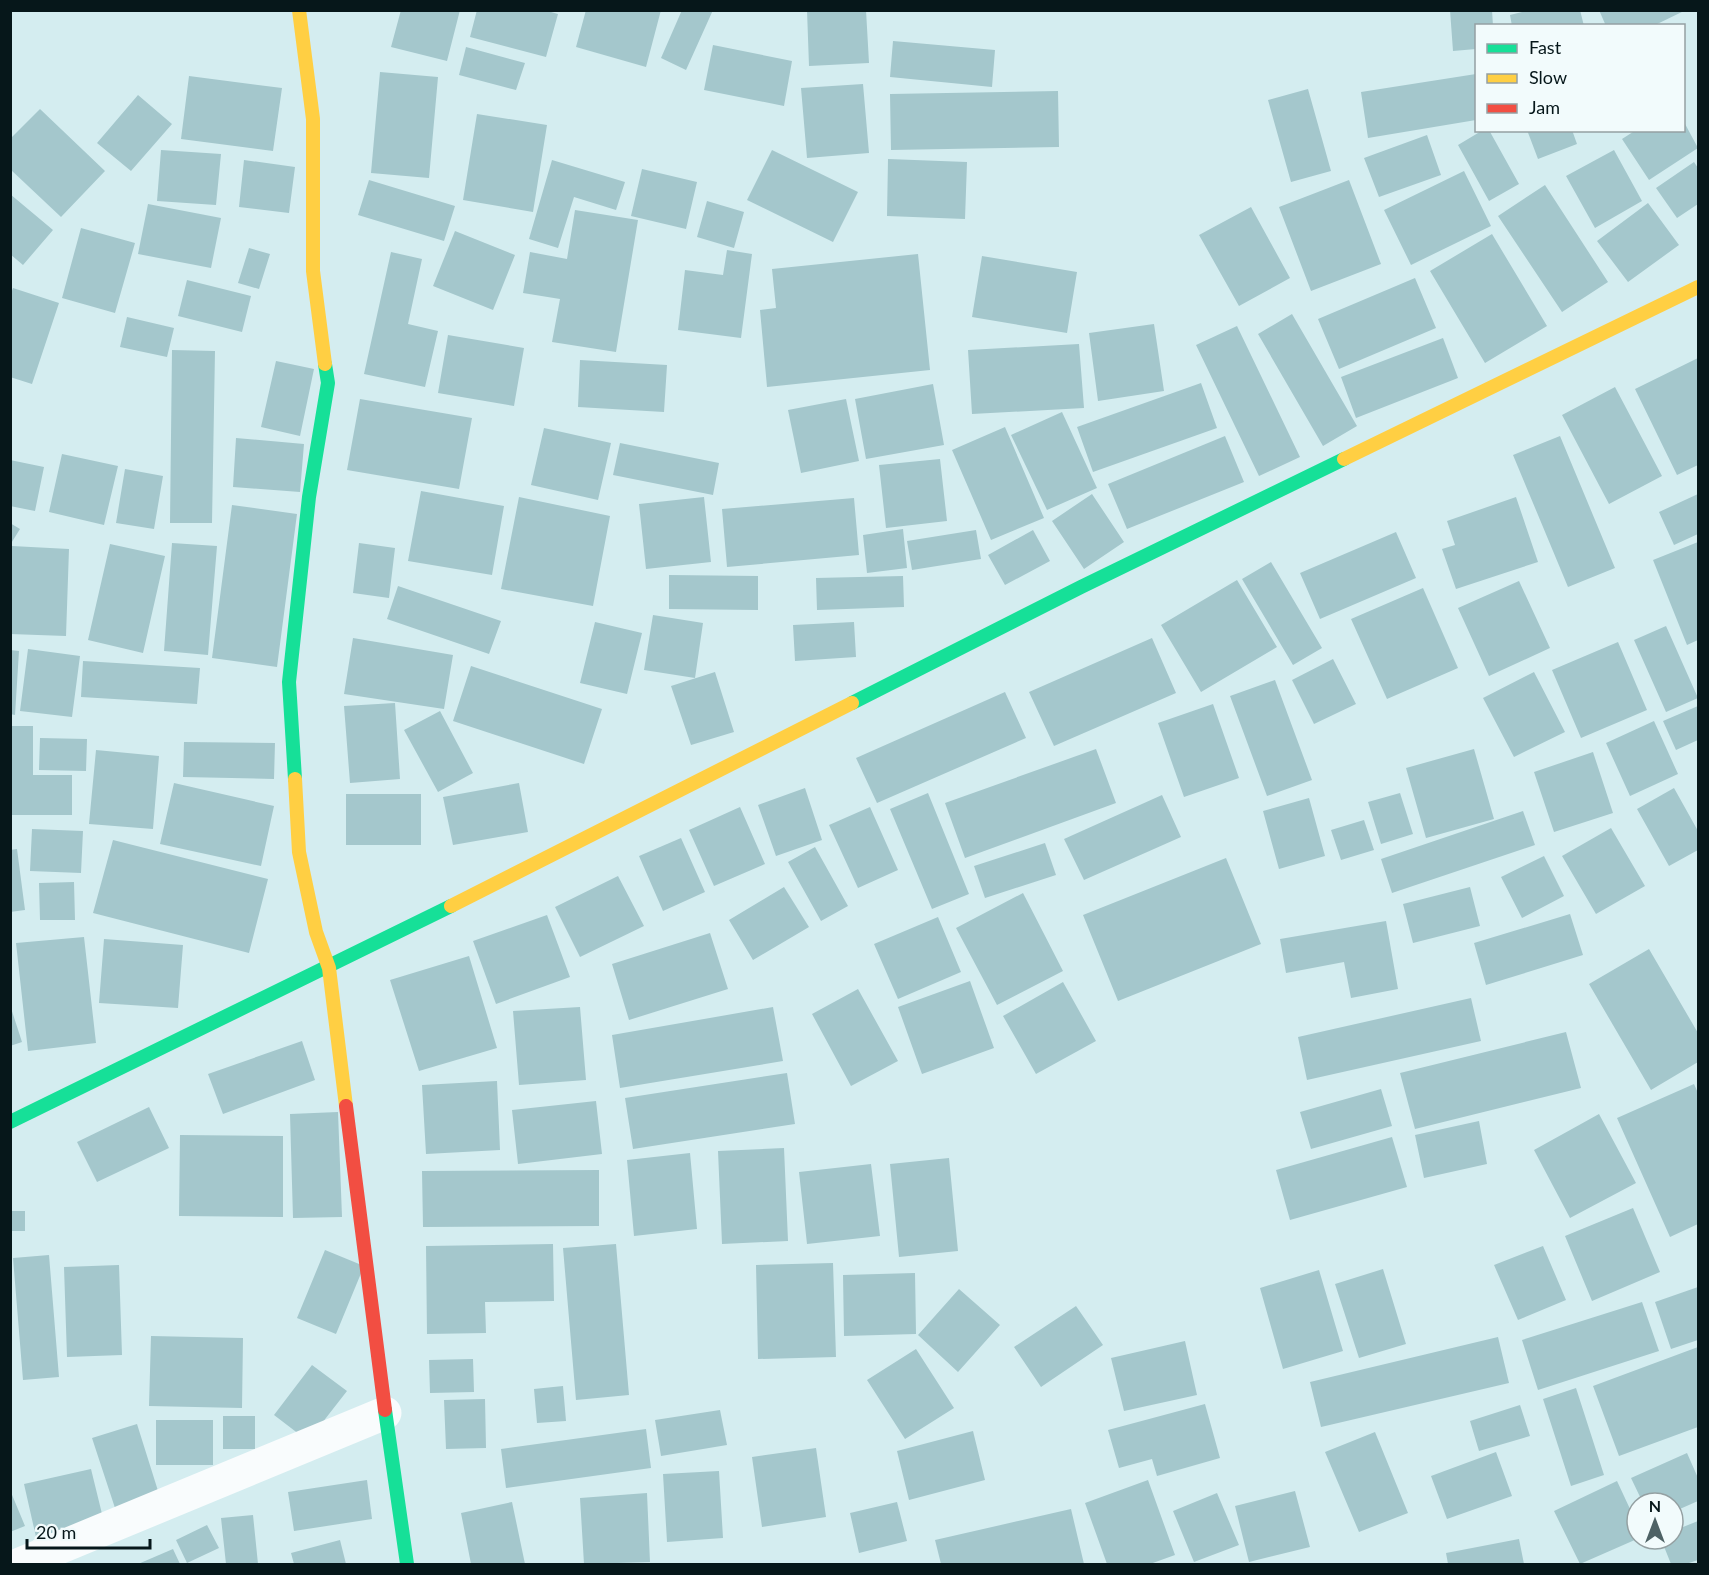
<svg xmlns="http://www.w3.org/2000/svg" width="1709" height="1575" viewBox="0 0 1709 1575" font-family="Lato,sans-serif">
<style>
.building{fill:#a4c7cc}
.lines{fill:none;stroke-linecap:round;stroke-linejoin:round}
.street{stroke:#f9fcfd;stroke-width:33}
.fast{stroke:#16e098;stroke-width:14}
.slow{stroke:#ffcf43;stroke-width:14}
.jam{stroke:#f24e42;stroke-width:14}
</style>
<rect width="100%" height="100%" fill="#d4edf0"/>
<path class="building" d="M401,10h59l-13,51 -56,-14z
M477,10h67l14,4 -12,43 -76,-20z
M586,10h75l-15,57 -70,-20z
M682,10h31l-27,60 -25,-12z
M807,10h59l3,53 -60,3z
M1450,10h42l1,16h-17v23l-23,2z
M1530,10h50l4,16h-72l-2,-11z
M1599,10h87l-33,16h-47z
M893,41l102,9 -3,37 -102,-10z
M713,45l79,16 -8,45 -80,-16z
M466,47l59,16 -9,27 -57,-15z
M380,72l58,5 -9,101 -58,-5z
M1476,74v46l-108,18 -7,-46z
M189,76l93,12 -9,63 -92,-12z
M863,84l6,69 -62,5 -6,-70z
M1308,89l23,82 -40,11 -23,-82z
M1058,91l1,56 -168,3 -1,-56z
M138,95l34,29 -41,47 -34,-28z
M40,109l65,62 -44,46 -51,-48v-30z
M477,114l70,11 -14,87 -70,-12z
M1684,122l14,26 -49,32 -27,-41 14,-9h48z
M1483,130h6l30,54 -30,17 -31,-56z
M1527,130h45l5,14 -39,15z
M1427,135l14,40 -62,22 -15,-39z
M161,150l60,4 -5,51 -59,-4z
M772,150l86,42 -25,50 -86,-42z
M1614,150l28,51 -47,27 -29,-52z
M888,159l79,3 -2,57 -78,-3z
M244,160l51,7 -6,46 -50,-6z
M552,160l73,22 -9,28 -42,-13 -16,51 -29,-9z
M1694,162l4,6v36l-21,14 -21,-30z
M642,169l55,13 -11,47 -55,-13z
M1464,171l27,55 -80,39 -27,-55z
M369,180l86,26 -11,35 -86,-26z
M1349,180l32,84 -70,27 -32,-84z
M1545,185l63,97 -46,30 -64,-96z
M10,194l43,36 -30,35 -13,-11z
M707,201l37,11 -10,36 -37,-11z
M1648,203l31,42 -51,37 -31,-41z
M148,204l73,14 -10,50 -73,-14z
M1251,207l39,71 -51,28 -40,-71z
M575,210l63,10 -22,132 -64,-10 8,-43 -37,-6 7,-41 37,7z
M81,228l54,15 -20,70 -53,-15z
M455,231l60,24 -22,55 -60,-24z
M1492,234l55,92 -62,37 -55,-92z
M249,248l21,6 -11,35 -21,-6z
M727,250l25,4 -11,84 -63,-8 7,-60 38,5z
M391,252l31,7 -14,65 30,7 -13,56 -61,-13z
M918,254l12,116 -163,17 -7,-77 16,-2 -4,-39z
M982,256l95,16 -10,61 -95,-16z
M1415,278l21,50 -97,41 -21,-50z
M187,280l64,16 -9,36 -64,-16z
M13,288l46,15 -27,81 -22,-7v-81z
M1292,314l65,112 -34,20 -65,-112z
M127,317l47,11 -7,29 -47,-10z
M1154,324l10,67 -66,10 -9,-68z
M1237,326l63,131 -41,19 -63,-131z
M448,335l76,13 -10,58 -76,-13z
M1443,338l15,40 -102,40 -15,-41z
M1079,344l5,64 -112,6 -4,-64z
M172,350l43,1 -3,172h-42z
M1698,358v107l-21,10 -42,-86z
M580,360l87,5 -3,47 -86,-5z
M276,361l38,8 -14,67 -39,-9z
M1201,383l16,45 -124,44 -16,-45z
M933,384l11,61 -78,14 -11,-60z
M1615,387l47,89 -53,28 -47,-89z
M360,399l112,19 -13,71 -112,-19z
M846,399l13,62 -58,12 -13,-63z
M1062,412l35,76 -50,22 -36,-75z
M1005,427l39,91 -53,22 -39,-90z
M544,428l67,15 -13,57 -67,-15z
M1225,436l19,46 -117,47 -19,-45z
M1560,436l55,132 -47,19 -55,-132z
M236,438l68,6 -4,48 -67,-5z
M620,443l99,20 -6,32 -100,-20z
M62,454l56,12 -14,59 -55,-13z
M940,459l7,62 -61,7 -7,-63z
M10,460l34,7 -9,44 -25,-5z
M125,469l38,7 -9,53 -38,-6z
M421,491l83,15 -12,69 -84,-14z
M1092,494l32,48 -40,27 -32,-48z
M1698,494v40l-24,11 -15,-33z
M519,497l91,19 -17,90 -92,-17z
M704,497l7,65 -65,7 -7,-65z
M1516,497l22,65 -82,27 -14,-40 13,-4 -8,-24z
M854,498l5,57 -132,12 -5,-58z
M232,505l65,9 -20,153 -65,-9z
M10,523l10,6 -10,16z
M903,529l4,39 -40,5 -4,-38z
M976,530l5,29 -69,11 -5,-29z
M1033,530l17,31 -45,24 -17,-30z
M1396,532l20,46 -96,41 -20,-46z
M1698,542v98l-11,5 -34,-85z
M172,543l45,3 -9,109 -44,-4z
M359,543l36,5 -6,50 -36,-5z
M110,544l55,12 -22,97 -55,-13z
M12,546l57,3 -3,87 -56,-2z
M1271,562l51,86 -29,17 -51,-86z
M669,575l89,1v34l-89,-1z
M903,576l1,31 -87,3 -1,-32z
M1237,580l40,67 -76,45 -40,-67z
M1519,581l31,67 -61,28 -31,-68z
M398,586l103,35 -12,33 -102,-35z
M1423,588l35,80 -71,31 -36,-80z
M653,615l50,8 -8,55 -51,-8z
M595,622l47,11 -15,61 -47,-11z
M854,622l2,35 -61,4 -2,-36z
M1666,626l32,72 -32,14 -32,-72z
M353,638l100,17 -9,54 -100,-15z
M1152,638l24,55 -122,53 -25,-54z
M1618,642l29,68 -66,28 -29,-68z
M28,649l52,7 -8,61 -52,-6z
M10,650l9,1 -4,64 -5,-1z
M1333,659l23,45 -42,20 -22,-44z
M83,661l117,7 -3,36 -116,-7z
M471,666l131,43 -18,55 -131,-43z
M715,672l19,60 -43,13 -20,-59z
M1534,672l31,60 -51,25 -31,-59z
M1275,680l37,100 -45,16 -37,-100z
M1005,692l21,46 -149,65 -21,-45z
M395,703l5,76 -50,4 -6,-77z
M1213,704l26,74 -55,19 -26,-74z
M1698,706v34l-22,10 -13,-29z
M440,711l33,62 -35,19 -34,-62z
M1654,721l24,53 -48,22 -24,-53z
M10,726h23v49h39v40h-62z
M40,738l47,1 -1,32 -47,-1z
M184,742l91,1 -1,36 -91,-2z
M1096,749l20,54 -151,55 -20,-55z
M1474,749l20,70 -68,19 -20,-70z
M96,750l63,6 -6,73 -64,-5z
M1593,752l20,61 -59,19 -20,-60z
M174,783l100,23 -13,60 -101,-22z
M519,783l9,49 -75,13 -10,-48z
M805,788l17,52 -46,16 -18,-51z
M1674,788l24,43v19l-29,16 -32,-57z
M928,793l41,101 -37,15 -42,-100z
M1400,793l13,41 -32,10 -13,-42z
M346,794h75v51h-75z
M1162,795l19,42 -97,43 -20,-41z
M1309,798l16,58 -46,13 -16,-58z
M740,807l25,57 -51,22 -25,-56z
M870,807l28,63 -40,18 -29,-63z
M1523,811l12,34 -143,48 -11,-34z
M1364,820l10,30 -33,10 -10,-30z
M1611,828l34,58 -49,28 -34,-58z
M32,829l51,2 -2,42 -51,-2z
M681,838l24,54 -42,19 -24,-55z
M113,840l155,39 -19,74 -156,-40z
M1045,843l11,32 -71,23 -11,-32z
M815,847l33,59 -27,15 -33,-59z
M17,849l8,61 -15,2v-62z
M1544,856l20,40 -42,22 -21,-41z
M1226,858l35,86 -143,57 -35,-86z
M618,876l26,50 -64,31 -25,-50z
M74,882l1,38h-35l-1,-37z
M784,887l25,40 -56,33 -24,-40z
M1470,887l10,39 -67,17 -10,-39z
M1023,893l40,78 -66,34 -41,-77z
M1570,914l13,41 -97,30 -12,-42z
M547,915l23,62 -74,27 -23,-63z
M938,917l23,55 -63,27 -24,-55z
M1386,921l12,68 -47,9 -7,-36 -58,11 -6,-34z
M710,933l18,56 -99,31 -17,-56z
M84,937l12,106 -68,8 -12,-108z
M104,939l79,6 -5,63 -79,-5z
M1649,949l49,84v29l-47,28 -62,-106z
M469,956l28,92 -78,23 -29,-91z
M970,981l24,67 -72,26 -24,-67z
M1063,982l33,59 -60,33 -33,-58z
M858,989l40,72 -47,25 -39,-72z
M1471,998l10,43 -174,39 -9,-43z
M10,1005l12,37 -12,4z
M580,1007l6,73 -67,5 -6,-74z
M773,1007l10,54 -163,27 -8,-53z
M1566,1032l15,56 -166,41 -15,-56z
M302,1041l13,39 -92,34 -15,-40z
M787,1073l8,51 -162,25 -8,-51z
M497,1081l3,69 -74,4 -4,-69z
M1694,1084l4,9v131l-28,13 -53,-119z
M1381,1089l11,37 -81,23 -11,-37z
M596,1101l6,53 -84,10 -6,-54z
M149,1107l20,41 -72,34 -20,-40z
M338,1112l4,105 -49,1 -3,-104z
M1599,1114l37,69 -66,35 -36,-68z
M1479,1121l8,43 -63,14 -9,-43z
M180,1135l103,1v81l-104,-1z
M1392,1137l15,50 -117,33 -14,-50z
M784,1148l4,93 -66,3 -4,-93z
M690,1153l7,76 -63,7 -7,-76z
M949,1158l9,93 -59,6 -9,-93z
M871,1164l9,72 -73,8 -8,-72z
M599,1170v56l-176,1 -1,-56z
M1633,1208l27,64 -68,29 -27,-65z
M10,1211h15v20h-15z
M553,1244l1,57 -69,1 1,31 -59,1 -1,-88z
M616,1244l13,151 -53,5 -13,-152z
M1543,1246l23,54 -48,20 -24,-55z
M325,1250l39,16 -28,68 -39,-16z
M49,1255l10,122 -36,3 -10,-122z
M833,1263l3,94 -78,2 -2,-94z
M119,1265l3,90 -55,2 -3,-90z
M1383,1269l23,75 -47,14 -24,-74z
M1319,1270l24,81 -60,18 -23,-81z
M915,1273l1,61 -72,2 -1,-61z
M1698,1287v53l-27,9 -16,-47z
M959,1289l41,36 -42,47 -40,-37z
M1642,1302l17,49 -121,39 -16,-50z
M1076,1306l27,39 -62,42 -27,-40z
M151,1336l92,2 -1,70 -93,-2z
M1498,1337l11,46 -188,44 -11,-45z
M1185,1341l12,54 -73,16 -13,-53z
M1698,1347v80l-79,29 -26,-70z
M916,1349l38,59 -49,31 -38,-59z
M473,1359l1,33 -44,1 -1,-33z
M312,1365l35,26 -39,50 -34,-26z
M563,1386l3,35 -29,2 -3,-34z
M1576,1388l28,87 -33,11 -28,-87z
M485,1399l1,49 -40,1 -2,-49z
M1205,1404l15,54 -63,18 -5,-17 -33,9 -11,-38z
M1520,1405l10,31 -51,15 -9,-30z
M720,1410l7,35 -66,11 -6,-36z
M223,1416h32v33h-32z
M156,1420h57v45h-57z
M137,1424l22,70 -44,14 -23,-70z
M646,1429l5,39 -145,20 -5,-39z
M973,1431l12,49 -76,20 -12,-49z
M1375,1432l33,81 -49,19 -34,-80z
M816,1448l10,69 -64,10 -10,-70z
M1496,1452l16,44 -65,23 -16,-43z
M1687,1453l11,25v23l-25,11v-9h-30l-12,-25z
M91,1469l13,53 -68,15 -12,-53z
M719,1471l4,67 -56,4 -4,-68z
M367,1480l5,39 -78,12 -6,-39z
M1148,1480l27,75 -25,9h-43l-22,-61z
M1617,1481l20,43v15l-57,25 -26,-53z
M10,1490l15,36 -15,6z
M1295,1491l15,56 -61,15 -14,-56z
M647,1493l3,69 -66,2 -4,-66z
M1217,1493l22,52 -45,17 -21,-51z
M512,1502l13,62h-54l-10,-51z
M897,1502l10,39 -48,12 -9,-40z
M1071,1509l13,55h-143l-6,-24z
M253,1515l5,49h-32l-5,-46z
M1698,1521v39l-12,4h-15l-10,-25h12v-8z
M207,1525l12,23 -32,15 -11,-23z
M1519,1539l5,25h-76l-2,-11z
M340,1540l6,24h-52l-3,-11z
M173,1549l7,15h-42z"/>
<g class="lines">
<path class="street" d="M20,1564l365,-151"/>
<path class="fast" d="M852,703l229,-116 263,-128
M295,779l-6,-97 20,-185 19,-114 -3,-19
M10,1122l441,-216
M385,1410l22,154"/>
<path class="slow" d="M299,10l14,109v152l12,93
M1344,459l354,-172
M295,779l4,73 17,80 13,36 17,138
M451,906l401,-203"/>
<path class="jam" d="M346,1106l39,304"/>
</g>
<rect width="1709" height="1575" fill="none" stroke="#06171a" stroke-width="24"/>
<rect x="1475" y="24" width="210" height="108" fill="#f2fbfc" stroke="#94a0a2" stroke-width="1.5"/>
<rect x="1487" y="44" width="30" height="9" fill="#16e098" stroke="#94a0a2" stroke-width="1.5"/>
<text x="1529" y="54" font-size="18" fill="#06171a">Fast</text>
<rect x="1487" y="74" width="30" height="9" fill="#ffcf43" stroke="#94a0a2" stroke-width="1.5"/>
<text x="1529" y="84" font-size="18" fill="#06171a">Slow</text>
<rect x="1487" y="104" width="30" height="9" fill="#f24e42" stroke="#94a0a2" stroke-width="1.5"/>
<text x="1529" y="114" font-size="18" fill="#06171a">Jam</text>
<g transform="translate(1655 1521)"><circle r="28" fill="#f2fbfc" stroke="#94a0a2" stroke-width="1.5"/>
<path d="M0-4.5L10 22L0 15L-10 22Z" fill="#4e6265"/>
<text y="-9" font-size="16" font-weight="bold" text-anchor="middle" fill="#06171a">N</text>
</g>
<path d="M27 1539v9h123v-9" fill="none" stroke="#06171a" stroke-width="3"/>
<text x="36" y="1539" font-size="18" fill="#06171a" stroke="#f2fbfc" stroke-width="4.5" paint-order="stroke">20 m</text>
</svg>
